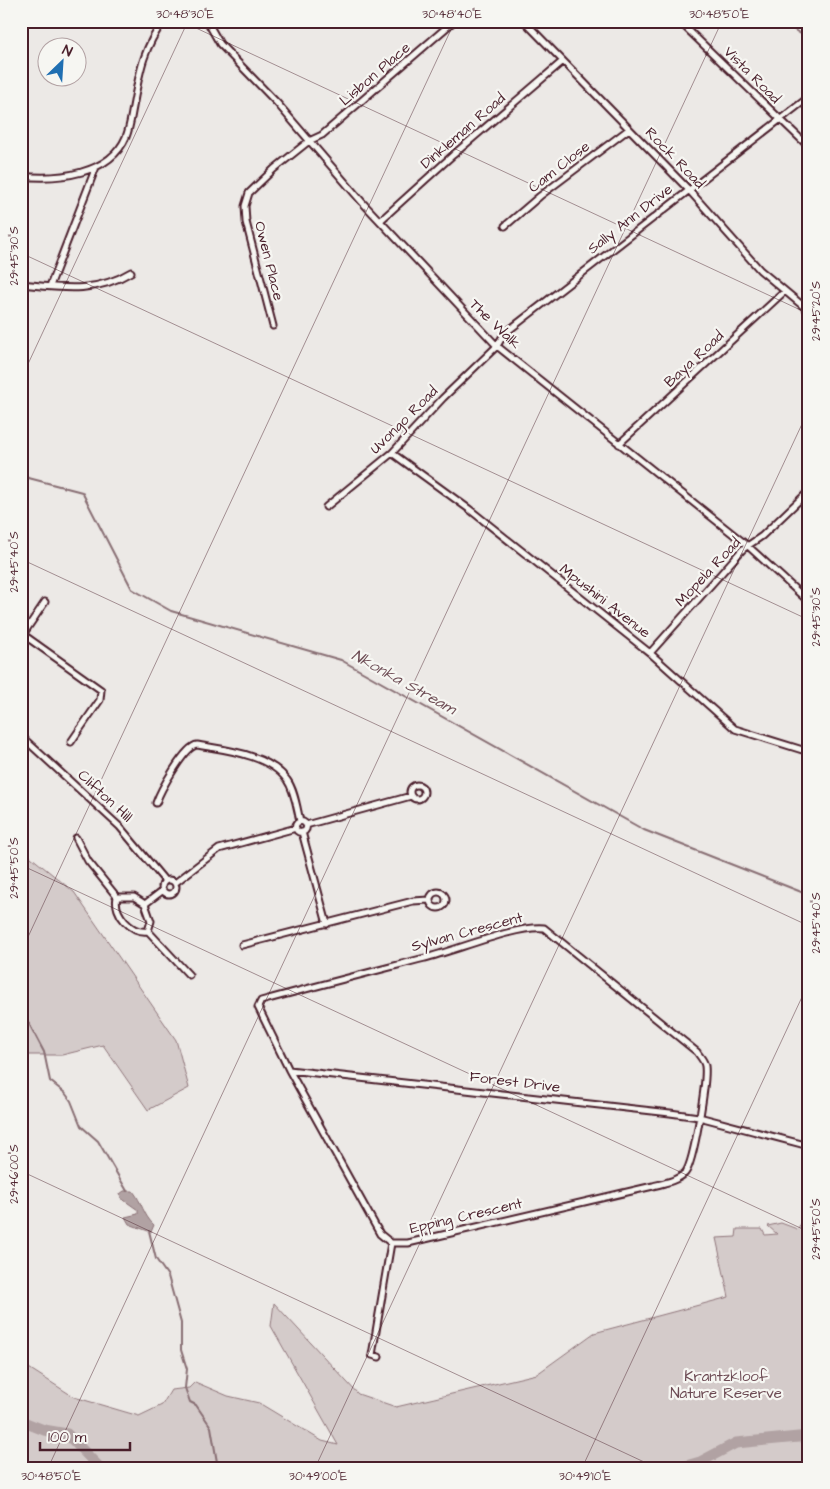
<svg xmlns="http://www.w3.org/2000/svg" width="830" height="1489" viewBox="0 0 830 1489" font-family="'Architects Daughter',sans-serif">
<style>
.green{fill:#d4cbca;stroke:#8f757a}
.water{fill:#b1a2a3;stroke:#886e73}
.lines{fill:none;stroke-linecap:round;stroke-linejoin:round}
.stream{stroke:#886e73;stroke-width:2}
.river{stroke:#b1a2a3;stroke-width:11}
.street-casing{stroke:#4a1f2b;stroke-width:9}
.street{stroke:#f6f6f2;stroke-width:5}
.ticks{fill:none;stroke:#4a1f2b;stroke-width:1;stroke-opacity:0.45}
.labels{text-anchor:middle;dominant-baseline:central;stroke-width:4.5;stroke-linejoin:round;paint-order:stroke}
.street-label{font-size:15px;fill:#4a1f2b;stroke:#f6f6f2}
.park-label{font-size:15px;fill:#6c4a53;stroke:#f6f6f2}
.water-label{font-size:16px;font-style:italic;fill:#6e4d55;stroke:#f6f6f2}
.neatline{fill:none;stroke:#4a1f2b;stroke-width:2}
.ticks-label{font-size:12px;text-anchor:middle;fill:#4a1f2b}
</style>
<rect width="100%" height="100%" fill="#ece9e6"/>
<filter id="ink" filterUnits="userSpaceOnUse"><feTurbulence type="fractalNoise" baseFrequency=".02" numOctaves="2"/><feDisplacementMap in="SourceGraphic" scale="10" xChannelSelector="R" yChannelSelector="G"/><feConvolveMatrix kernelMatrix="1 2 1 2 8 2 1 2 1" color-interpolation-filters="sRGB"/></filter>
<g filter="url(#ink)">
<path class="green" d="M21,849l53,43 102,148 13,48 -41,22 -45,-65 -41,10h-34l-7,-13z
M807,1216l2,252h-788v-105l53,34 65,19 23,-11 9,-15 18,-2 6,-6 33,14 31,7 63,38 16,4 -67,-119 3,-23 84,91 38,13 141,-33 57,-41 135,-36 -13,-59 20,-1 1,-8h25l3,6 12,-1 -9,-8 13,-3 16,6z"/>
<path class="water" d="M124,1191h9c9,11 10,24 21,34l-3,7 -22,-8 -4,-7 13,-3v-4l-17,-12 -1,-4z"/>
<g class="lines">
<path class="stream" d="M780,21l29,18
M21,476l61,16 50,97 39,22 170,49 303,170 165,65
M21,1016l5,2 18,34 6,29 15,12 6,8 10,25 17,15 29,50
M149,1231l7,28 12,17 13,47v27l6,19 -2,19 5,14 6,3 15,22 7,41"/>
<path class="river" d="M21,1421l23,9 23,4 33,34
M679,1468l21,-6 36,-19 73,-7"/>
<defs>
<path id="street" d="M207,21l13,23 57,59 85,99 135,144 251,200 61,56
M524,21l164,168 72,81 49,41
M679,21l130,126
M21,176c36,4 89,-1 105,-39 4,-10 5,-20 7,-30 6,-32 10,-60 31,-86
M380,221l73,-66 110,-94
M505,226l35,-30 89,-67
M21,284c40,4 74,10 110,-12
M50,286l46,-119
M273,326l-27,-104 -1,-16 4,-13 25,-24 35,-28 13,-6 132,-114
M619,444l166,-153
M392,453l77,56 181,144 85,76 74,23
M326,507l66,-54 51,-55 54,-52 7,-12 305,-237
M21,633l80,57 -1,10 -29,42
M22,636l23,-34
M650,653l93,-104 19,-13 47,-45
M21,736l99,91 45,54
M410 792a7 7 0 1 1 14 0a7 7 0 1 1-14 0Z
M156,803c4,-12 29,-57 41,-58 28,5 72,9 90,35 8,11 10,29 13,41
M295.5 827a5.5 5.5 0 1 1 11 0a5.5 5.5 0 1 1-11 0Z
M306,825l105,-29
M302,832l25,92
M76,838l12,23 29,36c-4,16 14,37 31,34
M162 887a7 7 0 1 1 14 0a7 7 0 1 1-14 0Z
M175,883l44,-34 77,-21
M430 900a8 8 0 1 1 16 0a8 8 0 1 1-16 0Z
M117,897h17l11,7 6,17 -3,10
M145,904l17,-13
M148,931l41,44
M242,945l171,-44 16,-1
M289,1070l91,164 11,9h17l245,-57c11,-3 24,-5 32,-13 9,-10 22,-93 20,-107 -1,-6 -5,-9 -8,-14l-153,-124c-28,-3 -89,23 -119,30 -54,14 -109,28 -164,43l-3,6 31,63 381,43 29,4 110,29
M379,1357l-7,-2 19,-112"/>
</defs>
<use href="#street" class="street-casing"/>
<use href="#street" class="street"/>
</g>
</g>
<path class="ticks" d="M181,21l628,293M21,253l788,367M21,379l167,-358M21,559l788,367M21,865l788,367M21,952l434,-931M21,1171l636,297M48,1468l674,-1447M315,1468l494,-1059M582,1468l227,-486"/>
<g class="labels">
<g class="street-label">
<text transform="translate(375 74) rotate(-41)">Lisbon Place</text>
<text transform="translate(752 75) rotate(45)">Vista Road</text>
<text transform="translate(463 131) rotate(-41)">Dinkleman Road</text>
<text transform="translate(675 158) rotate(46)">Rock Road</text>
<text transform="translate(559 167) rotate(-38)">Cam Close</text>
<text transform="translate(630 219) rotate(-38)">Sally Ann Drive</text>
<text transform="translate(269 261) rotate(76)">Owen Place</text>
<text transform="translate(495 324) rotate(44)">The Walk</text>
<text transform="translate(694 359) rotate(-43)">Baya Road</text>
<text transform="translate(404 420) rotate(-45)">Uvongo Road</text>
<text transform="translate(708 572) rotate(-47)">Mopela Road</text>
<text transform="translate(605 601) rotate(38)">Mpushini Avenue</text>
<text transform="translate(105 796) rotate(43)">Clifton Hill</text>
<text transform="translate(467 932) rotate(-15)">Sylvan Crescent</text>
<text transform="translate(515 1082) rotate(7)">Forest Drive</text>
<text transform="translate(466 1216) rotate(-13)">Epping Crescent</text>
</g>
<g class="park-label">
<text x="726" y="1376">Krantzkloof<tspan x="726" dy="17">Nature Reserve</tspan></text>
</g>
<g class="water-label">
<text transform="translate(404 682) rotate(29)">Nkonka Stream</text>
</g>
</g>
<rect width="830" height="1489" fill="none" stroke="#f6f6f2" stroke-width="55"/>
<g transform="translate(62 62) rotate(25)"><circle r="24" fill="#f6f6f2" stroke="#b1a0a2"/>
<path d="M0-4L9 19L0 12L-9 19Z" fill="#1f6fb2"/>
<text y="-8" font-size="14" font-weight="bold" text-anchor="middle" fill="#4a1f2b">N</text>
</g>
<path d="M40 1442v8h90v-8" fill="none" stroke="#4a1f2b" stroke-width="2.5"/>
<text x="48" y="1442" font-size="15" fill="#4a1f2b" stroke="#f6f6f2" stroke-width="4" paint-order="stroke">100 m</text>
<rect x="28" y="28" width="774" height="1434" class="neatline"/>
<g class="ticks-label">
<text x="185" y="18">30°48'30"E</text>
<text x="452" y="18">30°48'40"E</text>
<text x="719" y="18">30°48'50"E</text>
<text transform="translate(14 256) rotate(-90)" y="4">29°45'30"S</text>
<text transform="translate(816 311) rotate(-90)" y="4">29°45'20"S</text>
<text transform="translate(14 562) rotate(-90)" y="4">29°45'40"S</text>
<text transform="translate(816 617) rotate(-90)" y="4">29°45'30"S</text>
<text transform="translate(14 868) rotate(-90)" y="4">29°45'50"S</text>
<text transform="translate(816 923) rotate(-90)" y="4">29°45'40"S</text>
<text transform="translate(14 1174) rotate(-90)" y="4">29°46'00"S</text>
<text transform="translate(816 1229) rotate(-90)" y="4">29°45'50"S</text>
<text x="51" y="1480">30°48'50"E</text>
<text x="318" y="1480">30°49'00"E</text>
<text x="585" y="1480">30°49'10"E</text>
</g>
</svg>
